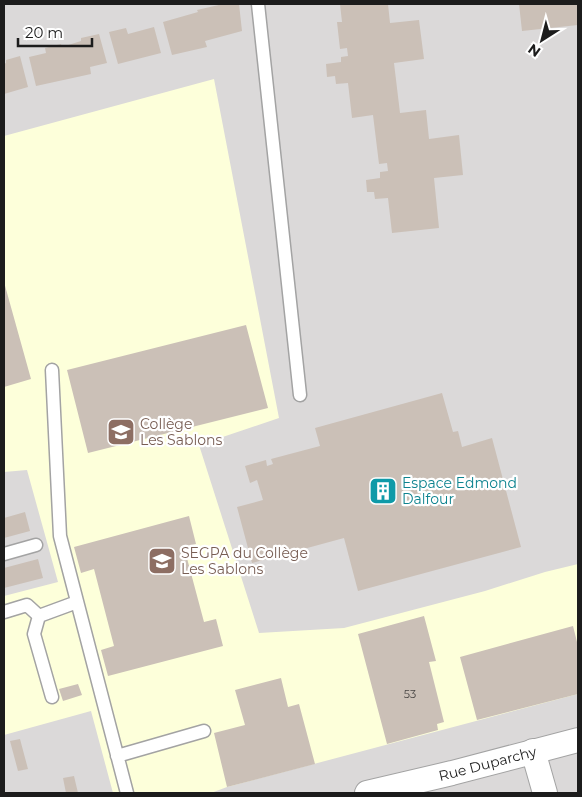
<svg xmlns="http://www.w3.org/2000/svg" width="582" height="797" viewBox="0 0 582 797" font-family="Montserrat,sans-serif">
<style>
.residential{fill:#dbd9d9}
.education{fill:#fdffda}
.building{fill:#cbc0b7}
.lines{fill:none;stroke-linecap:round;stroke-linejoin:round}
.lane-casing{stroke:#a3a3a3;stroke-width:15}
.street-casing{stroke:#a3a3a3;stroke-width:26}
.lane{stroke:#fff;stroke-width:12}
.street{stroke:#fff;stroke-width:24}
.labels{text-anchor:middle;dominant-baseline:central;stroke-width:4.5;stroke-linejoin:round;paint-order:stroke}
.number-label{font-size:11px;fill:#484543}
.education-label{font-size:14px;fill:#785e54;stroke:#fff;text-anchor:start}
.culture-label{font-size:14px;fill:#0d838f;stroke:#fff;text-anchor:start}
.street-label{font-size:14px;fill:#1c1c1c;stroke:#fff}
</style>
<rect width="100%" height="100%" fill="#efebe1"/>
<path class="residential" d="M4,4h574v789h-574z"/>
<path class="education" d="M214,79l65,339 -80,27 60,188 85,-5 141,-37 60,-19 33,-8v130l-351,93 -16,6h-98l-22,-82 -87,24v-139l54,-14 -31,-112 -23,2v-336z"/>
<path class="building" d="M223,4h16l3,27 -37,10 2,6 -35,8 -9,-33 35,-10 -1,-2z
M340,4h48l2,19 29,-3 5,39 -30,4 6,50 26,-3 3,29 30,-4 4,40 -29,3 5,50 -47,5 -4,-35 -13,1 -1,-7h-7l-1,-12 14,-2v-6l8,-1 -1,-8 -8,1 -6,-49 -21,3 -4,-35 -12,1 -1,-8 -8,1 -1,-13 15,-2v-5l7,-1 -1,-8 -7,1 -3,-27h5z
M519,4h59v21l-56,6z
M154,27l7,26 -43,11 -9,-32 17,-4 2,6z
M99,34l8,29 -17,4 1,7 -55,12 -7,-29 17,-4 -1,-5 16,-4 1,3 19,-6v-3z
M20,56l8,31 -24,7v-30l2,-1v-3z
M4,282l27,97 -27,8z
M246,325l22,83 -180,45 -21,-83z
M442,393l11,39 5,-1 4,16 30,-9 29,109 -163,44 -14,-53 -92,25 -15,-56 26,-7 -6,-20 -7,3 -5,-17 21,-6 1,6 6,-2 -2,-5 49,-13 -5,-18z
M25,512l5,19 -26,7v-20z
M189,516l7,28 -12,3 20,75 12,-3 7,27 -115,30 -7,-26 13,-4 -20,-77 -13,4 -7,-26z
M38,559l5,19 -39,10v-20z
M424,616l12,45 -7,1 15,60 -7,2 1,6 -51,14 -29,-110z
M573,626l5,20v48l-101,26 -17,-63z
M281,678l7,29 11,-3 16,60 -88,23 -13,-54 31,-8 -10,-35z
M78,684l4,11 -19,6 -4,-12z
M20,739l8,30 -10,2 -8,-30z
M74,776l4,17h-12l-3,-15z"/>
<g class="lines">
<defs>
<path id="lane" d="M258,4l42,391
M52,370l8,166 67,257
M4,554l32,-9
M4,612l23,-7 12,11 38,-14
M39,616l-5,18 18,63
M117,756l87,-25"/>
<g id="street">
<path d="M533,751l12,42"/>
<path id="s1" d="M367,793l85,-20 126,-33"/>
</g>
</defs>
<use href="#lane" class="lane-casing"/>
<use href="#street" class="street-casing"/>
<use href="#lane" class="lane"/>
<use href="#street" class="street"/>
</g>
<defs>
<symbol id="school-square" viewBox="-11 -11 22 22"><rect x="-9" y="-9" width="18" height="18" rx="4" fill="#8d6e63" stroke="#fff"/><path d="M0-5L7-2L0 1L-7-2ZM-4 1L0 2.5L4 1V4Q0 6-4 4Z" fill="#fff"/></symbol>
<symbol id="building-square" viewBox="-11 -11 22 22"><rect x="-9" y="-9" width="18" height="18" rx="4" fill="#0f9aa8" stroke="#fff"/><path d="M-4-6H4V6H1V3H-1V6H-4ZM-2.5-4.3h1.7v1.8h-1.7ZM.8-4.3h1.7v1.8H.8ZM-2.5-1h1.7V.8h-1.7ZM.8-1h1.7V.8H.8Z" fill="#fff"/></symbol>
</defs>
<g fill-rule="evenodd">
<use href="#school-square" x="105" y="416" width="32" height="32"/>
<use href="#building-square" x="367" y="475" width="32" height="32"/>
<use href="#school-square" x="146" y="545" width="32" height="32"/>
</g>
<g class="labels">
<g class="number-label">
<text x="410" y="694">53</text>
</g>
<g class="education-label">
<text x="140" y="424">Collège<tspan x="140" dy="16">Les Sablons</tspan></text>
<text x="181" y="553">SEGPA du Collège<tspan x="181" dy="16">Les Sablons</tspan></text>
</g>
<g class="culture-label">
<text x="402" y="483">Espace Edmond<tspan x="402" dy="16">Dalfour</tspan></text>
</g>
<g class="street-label">
<text stroke="none"><textPath href="#s1" startOffset="124">Rue Duparchy</textPath></text>
</g>
</g>
<rect width="582" height="797" fill="none" stroke="#1c1c1c" stroke-width="10"/>
<g transform="translate(542 40) rotate(216)" stroke="#ffffff" stroke-width="4" paint-order="stroke">
<path d="M0-4L9 19L0 12L-9 19Z" fill="#1c1c1c"/>
<text y="-8" font-size="14" font-weight="bold" text-anchor="middle" fill="#1c1c1c">N</text>
</g>
<path d="M18 38v8h74v-8" fill="none" stroke="#1c1c1c" stroke-width="2.5"/>
<text x="25" y="38" font-size="15" fill="#1c1c1c" stroke="#ffffff" stroke-width="4" paint-order="stroke">20 m</text>
</svg>
